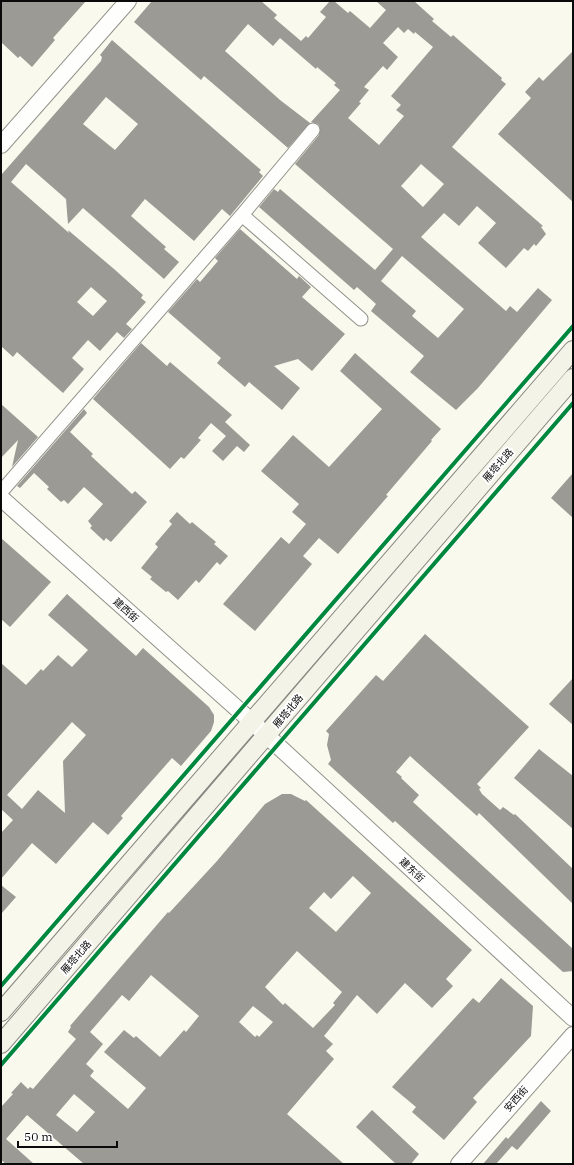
<svg xmlns="http://www.w3.org/2000/svg" width="574" height="1165" viewBox="0 0 574 1165" font-family="'IBM Plex Serif','Noto Sans SC',serif">
<style>
.building{fill:#9b9a94;fill-rule:evenodd}
.lines{fill:none;stroke-linecap:round;stroke-linejoin:round}
.minor-casing{stroke:#92928c;stroke-width:15}
.tertiary-casing{stroke:#92928c;stroke-width:18}
.secondary-casing{stroke:#888883;stroke-width:20}
.minor{stroke:#fefefc;stroke-width:13}
.tertiary{stroke:#fefefc;stroke-width:16}
.secondary{stroke:#f3f3e7;stroke-width:18}
.cycleway-casing{stroke:#fff;stroke-width:6}
.cycleway{stroke:#00873e;stroke-width:4}
.labels{text-anchor:middle;dominant-baseline:central;stroke-width:4;stroke-linejoin:round;paint-order:stroke}
.street-label{font-size:10px;fill:#0a0a0a;stroke:#fff}
</style>
<rect width="100%" height="100%" fill="#f9f9ed"/>
<path class="building" d="M1,1h85l-33,37 2,2 -23,27 -12,-11 -2,2 -17,-16z
M152,1h109l16,14 -3,3 27,23 5,-5 2,2 18,-21 -6,-5 10,-11h4l14,12 2,-2 20,17 16,-18 -10,-9h38l20,18 -2,2 19,16 2,-2 49,43 -1,2 5,4 -54,63 91,79 -2,1 5,7 -10,12 -2,-2 -6,7 -4,-3 -18,20 -28,-25 18,-20 -19,-17 -18,20 -15,-13 -23,24 85,74 4,-5 7,6 21,-24 14,12 -74,88 -22,22 -46,-38 14,-16 -53,-45 5,-7 -19,-17 -3,3 -95,-83 15,-18 4,3 2,-3 95,81 18,-21 -98,-85 24,-29 1,-8 -2,-3 -7,-2 29,-32 -6,-5 2,-2 -19,-16 -1,2 -36,-31 -7,8 -25,-22 -23,27 55,49 30,23 -22,25 -84,-72 -3,4 -67,-58zM398,27l6,6 4,-4 6,5 1,-2 18,15 -42,49 10,9 -5,5 8,6 -25,29 -31,-27 13,-15 -2,-1 10,-12 -5,-3 19,-21 4,4 11,-13 -15,-14zM421,164l23,20 -21,23 -22,-21zM402,256l62,53 -26,29 -26,-22 4,-5 -35,-30z
M112,40l149,130 -2,2 4,4 -33,40 -8,-7 -28,32 -49,-42 -14,17 35,31 -2,2 15,13 -15,17 -81,-71 -15,16 -2,-25 -40,-35 -15,18 58,51 -1,-3 46,39 29,26 -2,3 5,4 -20,22 6,5 -8,9 -7,-6 -17,19 -12,-11 -16,18 12,11 -21,24 -46,-41 -4,5 -12,-11v-173l1,1 99,-113 1,-4 -2,-2zM106,97l32,27 -23,26 -32,-26zM91,287l16,14 -14,15 -16,-14z
M573,51v151l-75,-68 33,-36 -6,-6 14,-15 4,4z
M240,229l57,50 2,-3 12,11 -9,10 43,37 -33,37 -14,-12 -24,7 26,22 -18,22 -33,-28 -4,5 -28,-24 4,-5 -53,-46 29,-33 3,3 18,-21 -3,-3z
M141,343l26,23 3,-4 62,53 -7,7 25,23 -6,7 -7,-6 -14,15 -11,-10 14,-15 -15,-13 -13,15 3,2 -17,19 -3,-2 -11,12 -77,-70z
M355,353l86,76 -10,11 1,1 -46,54 2,1 -50,58 -19,-16 -16,18 9,8 -57,67 -32,-27 58,-67 8,7 17,-20 -14,-12 7,-8 -38,-33 32,-36 36,32 53,-58 -42,-38z
M1,404l37,33 -26,30 6,-27 -17,18z
M84,409l3,4 -17,19 23,22 -2,2 41,38 3,-3 12,11 -36,40 -5,-4 -2,3 -14,-13 2,-2 -4,-5 15,-17 -19,-17 -16,17 -4,-4 -3,2 -14,-13 2,-2 -15,-14 -14,15 -3,-2z
M573,473v45l-22,-20z
M177,512l13,12 2,-2 24,20 -2,2 14,12 -8,9 -3,-3 -18,21 -3,-3 -18,20 -10,-9 -2,1 -16,-13 2,-2 -11,-9 17,-21 -3,-3 17,-20 -3,-3z
M1,538l50,44 -41,45 -9,-8z
M67,594l69,62 7,-8 66,59 5,8v7l-3,9 -30,35 -9,-8 -51,58 2,2 -15,17 -15,-13 -37,42 -24,-21 -31,36v-46l12,-13 -12,-11v-146l25,22 15,-16 2,2 15,-16 14,12 16,-17 -40,-35zM72,722l14,13 -23,26 2,52 -27,-23 -16,19 -15,-14z
M425,634l104,93 -52,57 4,4 -2,1 3,5 18,16 3,-3 11,8 1,-1 58,55v35l-94,-91 -2,3 -67,-60 -14,16 6,5 -1,1 18,17 -6,7 160,147v22l-10,1 -168,-151 -2,2 -65,-59 3,-4 -4,-15 2,-11 -3,-3 50,-56 7,6z
M573,678v47l-24,-21z
M539,749l34,27v53l-59,-51z
M282,794h9l14,7 1,-1 166,150 -26,29 7,7 -21,22 -27,-25 -28,31 -20,-19 -33,41 9,8 -7,7 8,8 -47,55 57,50h-260l-57,-49 -21,24 28,25h-28l-5,-4v-53l12,-13 -2,-1 10,-11 7,7 2,-2 3,2 43,-50 -8,-7 3,-5 -1,-1 98,-114 1,1 48,-52 48,-57zM353,876l18,17 -35,39 -27,-24 15,-16 7,7zM297,951l45,41 -9,11 2,2 -22,23 -28,-25 -2,2 -18,-18zM151,975l48,41 -13,16 -2,-2 -24,27 -24,-21 -2,2 -10,-8 -20,22 42,36 -18,21 -38,-33 4,-5 -8,-7 17,-20 -13,-12 32,-37 7,6zM253,1006l20,16 -14,15 -2,-2 -2,2 -16,-15zM74,1094l21,18 -18,20 -21,-17z
M1,885l15,12 -15,17z
M501,978l32,28 -2,30 -58,62 4,4 -33,38 -32,-28 4,-5 -24,-20 81,-89 6,5z
M541,1101l10,10 -32,37 -2,2 -5,-4 -16,18h-13l23,-27 2,2z
M372,1110l47,44 -8,10h-15l-40,-37z"/>
<g class="lines">
<defs>
<path id="minor" d="M242,215l119,104
M1,492l241,-277 71,-85"/>
<path id="tertiary" d="M1,145l127,-144
M1,498l250,223 322,297
M459,1164l114,-129"/>
<path id="secondary" d="M1,1012l572,-662
M1,1044l572,-666"/>
</defs>
<use href="#minor" class="minor-casing"/>
<use href="#tertiary" class="tertiary-casing"/>
<use href="#secondary" class="secondary-casing"/>
<use href="#minor" class="minor"/>
<use href="#tertiary" class="tertiary"/>
<use href="#secondary" class="secondary"/>
<defs>
<path id="cycleway" d="M1,986l572,-660
M1,1065l572,-662"/>
</defs>
<use href="#cycleway" class="cycleway-casing"/>
<use href="#cycleway" class="cycleway"/>
</g>
<g class="labels">
<g class="street-label">
<text transform="translate(498 465) rotate(-49)">雁塔北路</text>
<text transform="translate(126 610) rotate(42)">建西街</text>
<text transform="translate(288 711) rotate(-50)">雁塔北路</text>
<text transform="translate(412 870) rotate(43)">建东街</text>
<text transform="translate(76 957) rotate(-49)">雁塔北路</text>
<text transform="translate(516 1099) rotate(-49)">安西街</text>
</g>
</g>
<rect width="574" height="1165" fill="none" stroke="#0a0a0a" stroke-width="4"/>
<path d="M18 1141v6h99v-6" fill="none" stroke="#0a0a0a" stroke-width="2"/>
<text x="24" y="1141" font-size="12" fill="#0a0a0a" stroke="#ffffff" stroke-width="3" paint-order="stroke">50 m</text>
</svg>
